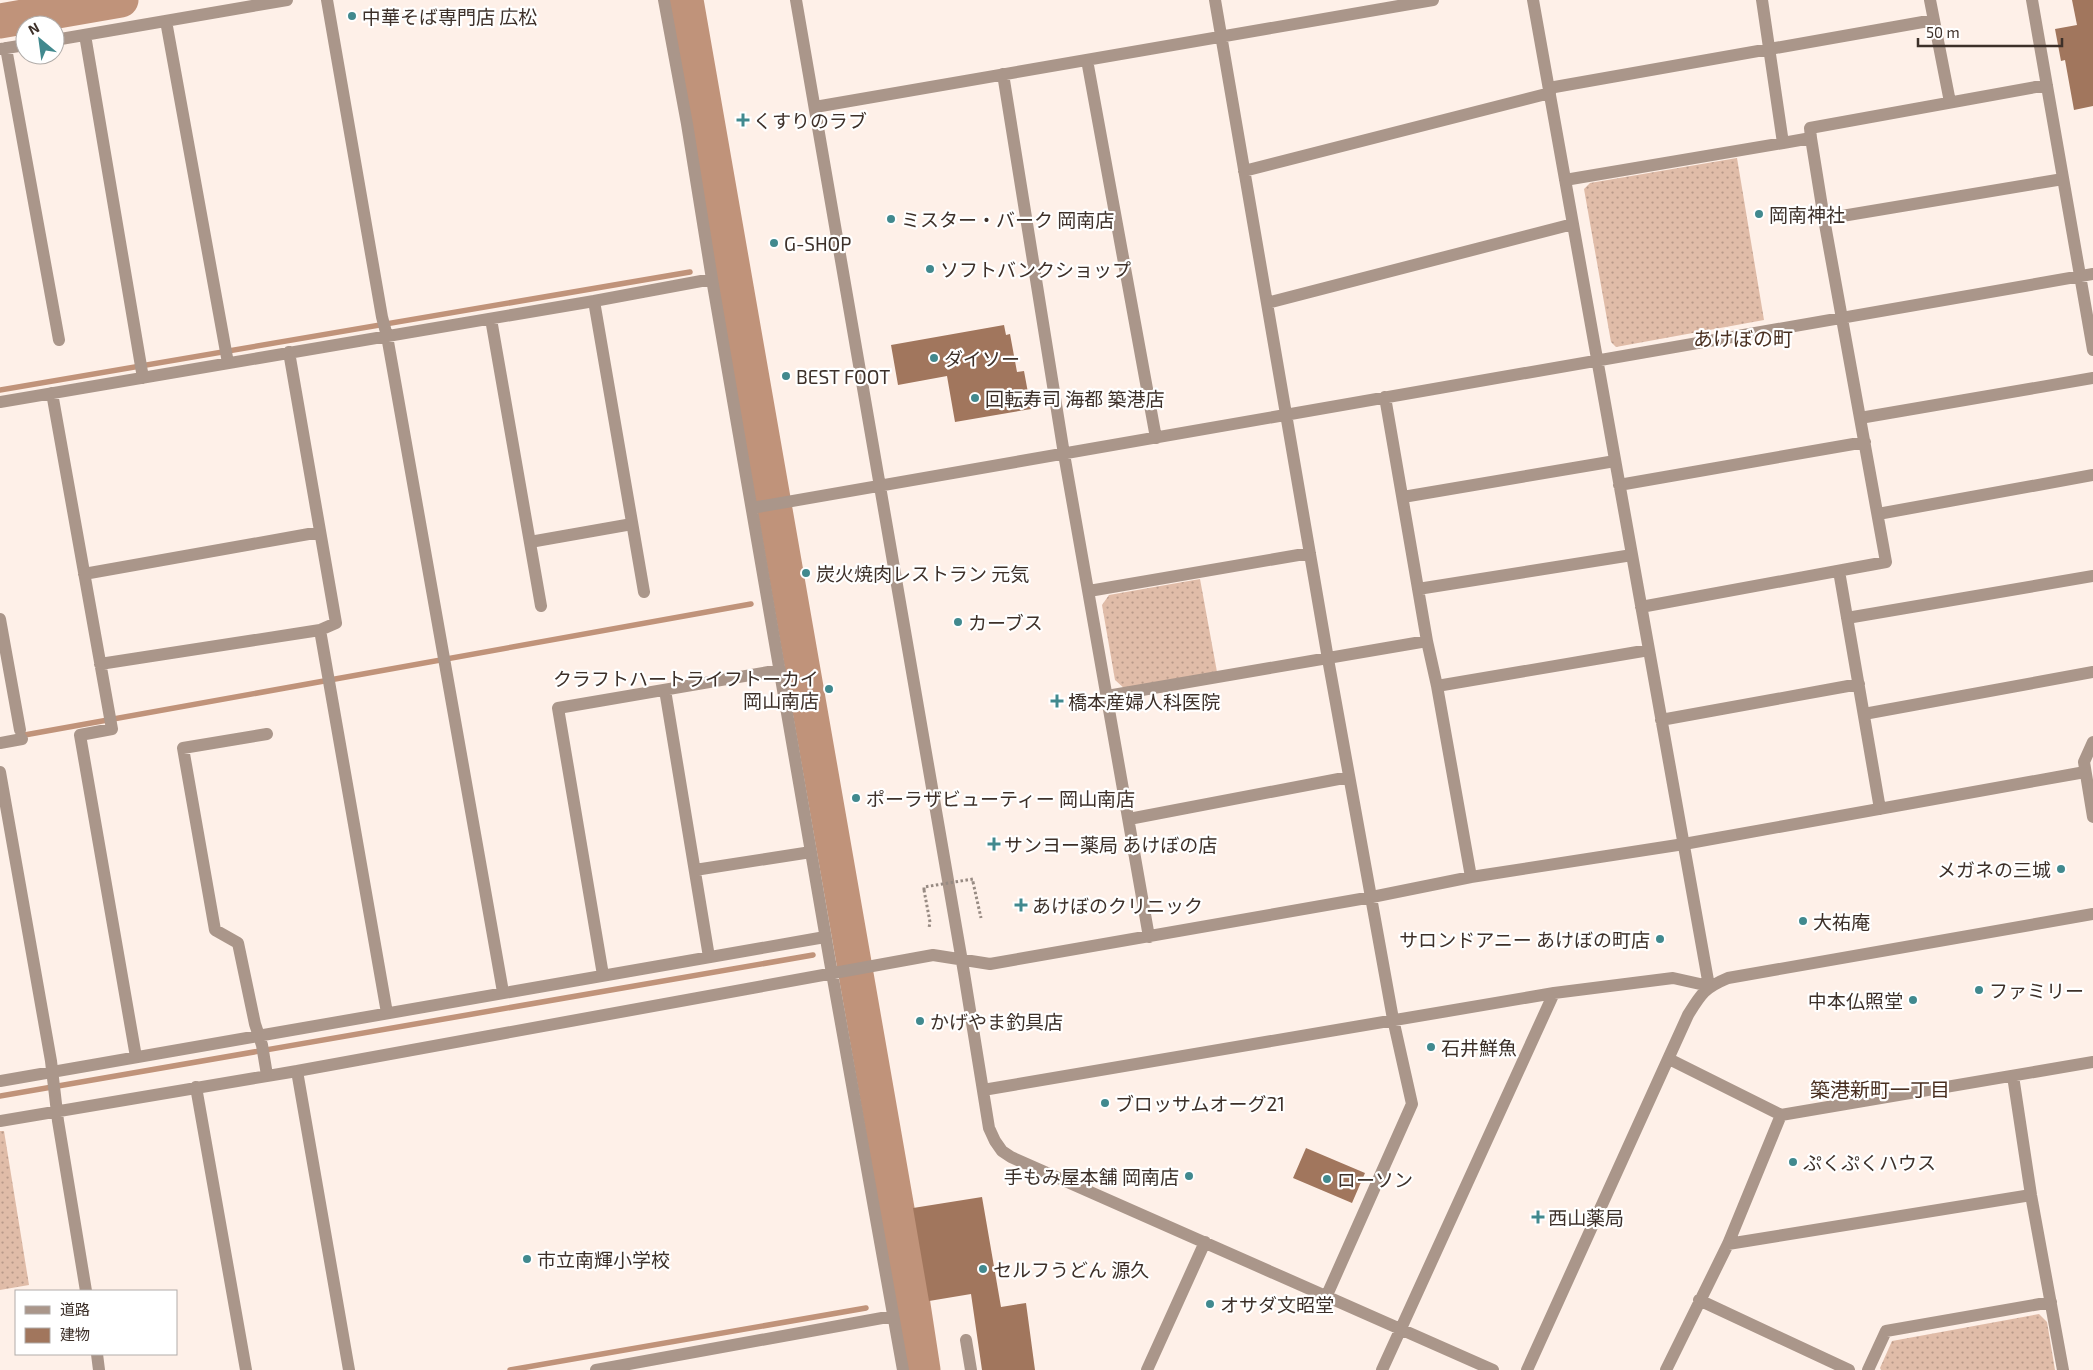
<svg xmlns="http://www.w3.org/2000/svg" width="2093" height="1370" viewBox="0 0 2093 1370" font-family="'Exo 2','Noto Sans JP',sans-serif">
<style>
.grass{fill:url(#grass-dots)}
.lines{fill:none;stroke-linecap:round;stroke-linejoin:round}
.stream{stroke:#c0937a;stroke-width:5.5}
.river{stroke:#c0937a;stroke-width:35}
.building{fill:#a1765d}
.path{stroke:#978a82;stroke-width:3;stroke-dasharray:2.5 2.5;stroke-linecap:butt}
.minor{stroke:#aa968a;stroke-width:12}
.path-bridge{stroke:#978a82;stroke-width:3;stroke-dasharray:2.5 2.5;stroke-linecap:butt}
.poi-dot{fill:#41898e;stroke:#fff;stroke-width:2}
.labels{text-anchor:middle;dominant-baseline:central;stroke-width:4.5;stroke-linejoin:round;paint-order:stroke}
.poi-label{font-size:19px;fill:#3d3029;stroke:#fff;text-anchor:start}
.neighbourhood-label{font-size:20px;fill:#482e1f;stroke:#fff}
</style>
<defs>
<pattern id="grass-dots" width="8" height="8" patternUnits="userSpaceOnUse" patternTransform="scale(1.25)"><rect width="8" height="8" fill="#e0bca8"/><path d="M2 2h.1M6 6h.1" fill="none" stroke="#b79989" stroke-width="1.8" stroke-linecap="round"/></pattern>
</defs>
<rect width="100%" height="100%" fill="#fef0e8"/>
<path class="grass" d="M1737,158l27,162 -148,27 -5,-5 -27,-153 6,-6z
M1200,579l17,93 -92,17 -10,-9 -13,-75 7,-10z
M0,1131h4l25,154 -29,5z
M2039,1314l8,8 8,48h-174l-1,-2 12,-27z"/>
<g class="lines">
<path class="stream" d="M721,267l11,-2
M0,390l690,-118
M783,598l8,-1
M19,736l732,-132
M846,949l5,-1
M0,1096l813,-141
M907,1301l6,-1
M510,1370l356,-62"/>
<path class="river" d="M686,0l222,1272 15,98
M0,21l121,-21"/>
</g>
<path class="building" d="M2072,0h21v106l-19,4 -9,-50 -4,1 -6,-32 22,-4z
M1004,325l2,10 4,-1 7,38 7,-1 7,38 -76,13 -8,-46 -49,9 -7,-40z
M1306,1148l59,25 -13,30 -59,-25z
M982,1197l19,110 25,-4 9,67h-53l-11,-76 -42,7 -16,-93z"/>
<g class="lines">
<path class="path" d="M973,882l8,36
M924,890l6,32 -1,6"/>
<path class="minor" d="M327,0l55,317 5,19 116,656
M664,0l23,124 25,155 118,683 73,408
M796,0l168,973 25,155 6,13 7,10 9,6 482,213
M1215,0l113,659 65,360 19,85 -85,191
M1930,0l20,102
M2032,0l61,350
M166,21l62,342
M85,35l58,343
M55,40l232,-40
M6,48l53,292
M0,49l25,-4
M1087,60l69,378
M1003,74l61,380 85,483
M1549,88l385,-68
M815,107l618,-107
M1811,138l-1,-10 237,-43
M1244,171l306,-78
M1565,180l218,-37
M1824,219l239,-40
M594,301l50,291
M1267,303l306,-79
M491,319l50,287
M52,393l60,336 -32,6 56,322
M1385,397l42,244
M0,402l594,-101 118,-22
M1860,418l233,-40
M1619,485l246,-43
M1403,497l212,-36
M752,508l1341,-234
M1878,514l215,-39
M530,542l102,-18
M1839,571l41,238
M84,574l236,-42
M1418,589l214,-34
M1089,591l221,-38
M1641,607l245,-45 -62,-343 -13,-81 -28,5 -21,-143
M1847,618l246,-42
M0,619l20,111
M320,630l67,383
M100,664l220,-34 16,-7 -47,-271
M1437,686l34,191
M665,690l44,267
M1107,696l320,-55 10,45 212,-36
M1864,714l229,-42
M1661,720l198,-36
M267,734l-84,14 32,182 23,13 17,81 7,21 5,30
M2093,742l-9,20 9,55
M0,743l22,-4
M0,772l51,289 7,60 28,170
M1129,819l220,-42
M695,870l116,-18
M603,975l-45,-267 222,-38
M1669,1059l112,56 312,-53
M297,1071l52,299
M2013,1076l18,119 32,175
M0,1081l825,-144
M196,1087l50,283
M983,1090l571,-97 119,-15 36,8 -176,-986
M0,1121l297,-50 636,-116 57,9 382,-67 99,-20 213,-33 401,-72
M1728,1244l303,-49
M1699,1300l150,70
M966,1340l5,30
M97,1354l2,16
M596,1370l297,-54
M1147,1370l58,-128
M1382,1370l172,-377
M1527,1370l161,-355c13,-21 16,-27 40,-37l365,-64
M1666,1370l62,-126 53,-129
M1868,1370l18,-39 165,-29"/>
<path class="path-bridge" d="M924,890v-3l49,-8v3"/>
</g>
<g class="poi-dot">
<circle cx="352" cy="16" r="5"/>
<path d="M740.5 112.5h5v5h5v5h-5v5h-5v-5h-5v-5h5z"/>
<circle cx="1759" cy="214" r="5"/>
<circle cx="891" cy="219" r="5"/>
<circle cx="774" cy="243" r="5"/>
<circle cx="930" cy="269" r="5"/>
<circle cx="934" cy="358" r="5"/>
<circle cx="786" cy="376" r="5"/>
<circle cx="975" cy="398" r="5"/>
<circle cx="806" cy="573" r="5"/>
<circle cx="958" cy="622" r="5"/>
<circle cx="829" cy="689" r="5"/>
<path d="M1054.5 693.5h5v5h5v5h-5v5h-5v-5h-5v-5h5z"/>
<circle cx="856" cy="798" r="5"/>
<path d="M991.5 836.5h5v5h5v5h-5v5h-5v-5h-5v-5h5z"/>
<circle cx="2061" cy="869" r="5"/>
<path d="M1018.5 897.5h5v5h5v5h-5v5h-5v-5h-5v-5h5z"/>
<circle cx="1803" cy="921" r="5"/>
<circle cx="1660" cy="939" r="5"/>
<circle cx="1979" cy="990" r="5"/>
<circle cx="1913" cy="1000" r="5"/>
<circle cx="920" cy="1021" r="5"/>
<circle cx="1431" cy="1047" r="5"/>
<circle cx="1105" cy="1103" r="5"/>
<circle cx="1793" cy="1162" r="5"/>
<circle cx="1189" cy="1176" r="5"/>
<circle cx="1327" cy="1179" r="5"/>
<path d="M1535.5 1209.5h5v5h5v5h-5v5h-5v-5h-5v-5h5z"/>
<circle cx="527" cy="1259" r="5"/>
<circle cx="983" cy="1269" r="5"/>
<circle cx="1210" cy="1304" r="5"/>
</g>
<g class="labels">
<g class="poi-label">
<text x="362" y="16">中華そば専門店 広松</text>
<text x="753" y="120">くすりのラブ</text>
<text x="1769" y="214">岡南神社</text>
<text x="901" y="219">ミスター・バーク 岡南店</text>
<text x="784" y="243">G-SHOP</text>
<text x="940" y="269">ソフトバンクショップ</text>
<text x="944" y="358">ダイソー</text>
<text x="796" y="376">BEST FOOT</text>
<text x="985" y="398">回転寿司 海都 築港店</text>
<text x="816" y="573">炭火焼肉レストラン 元気</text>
<text x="968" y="622">カーブス</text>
<text x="819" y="678" text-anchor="end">クラフトハートライフトーカイ<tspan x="819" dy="22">岡山南店</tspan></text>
<text x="1068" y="701">橋本産婦人科医院</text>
<text x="866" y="798">ポーラザビューティー 岡山南店</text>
<text x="1004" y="844">サンヨー薬局 あけぼの店</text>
<text x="2051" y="869" text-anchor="end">メガネの三城</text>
<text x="1032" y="905">あけぼのクリニック</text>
<text x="1813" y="921">大祐庵</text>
<text x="1650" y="939" text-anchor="end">サロンドアニー あけぼの町店</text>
<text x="1989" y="990">ファミリー</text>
<text x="1903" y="1000" text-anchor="end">中本仏照堂</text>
<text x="930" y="1021">かげやま釣具店</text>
<text x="1441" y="1047">石井鮮魚</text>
<text x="1115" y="1103">ブロッサムオーグ21</text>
<text x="1803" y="1162">ぷくぷくハウス</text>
<text x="1179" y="1176" text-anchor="end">手もみ屋本舗 岡南店</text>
<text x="1337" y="1179">ローソン</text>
<text x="1548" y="1217">西山薬局</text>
<text x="537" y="1259">市立南輝小学校</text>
<text x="993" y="1269">セルフうどん 源久</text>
<text x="1220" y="1304">オサダ文昭堂</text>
</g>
<g class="neighbourhood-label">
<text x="1743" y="338">あけぼの町</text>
<text x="1880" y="1089">築港新町一丁目</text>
</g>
</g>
<rect x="15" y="1290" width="162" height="65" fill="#ffffff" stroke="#b1aca9"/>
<rect x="25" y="1306" width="25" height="8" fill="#aa968a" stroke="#b1aca9"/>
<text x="60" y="1315" font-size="15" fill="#3d3029">道路</text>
<rect x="25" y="1328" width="25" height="15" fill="#a1765d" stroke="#b1aca9"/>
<text x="60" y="1340" font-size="15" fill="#3d3029">建物</text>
<g transform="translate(40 40) rotate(331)"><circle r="24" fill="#ffffff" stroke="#b1aca9"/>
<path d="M0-4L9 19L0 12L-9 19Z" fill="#41898e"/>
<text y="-8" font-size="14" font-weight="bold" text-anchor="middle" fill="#3d3029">N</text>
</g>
<path d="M1918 38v8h144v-8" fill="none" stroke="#3d3029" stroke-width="2.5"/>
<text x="1926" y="38" font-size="15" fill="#3d3029" stroke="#ffffff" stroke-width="4" paint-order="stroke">50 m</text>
</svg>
